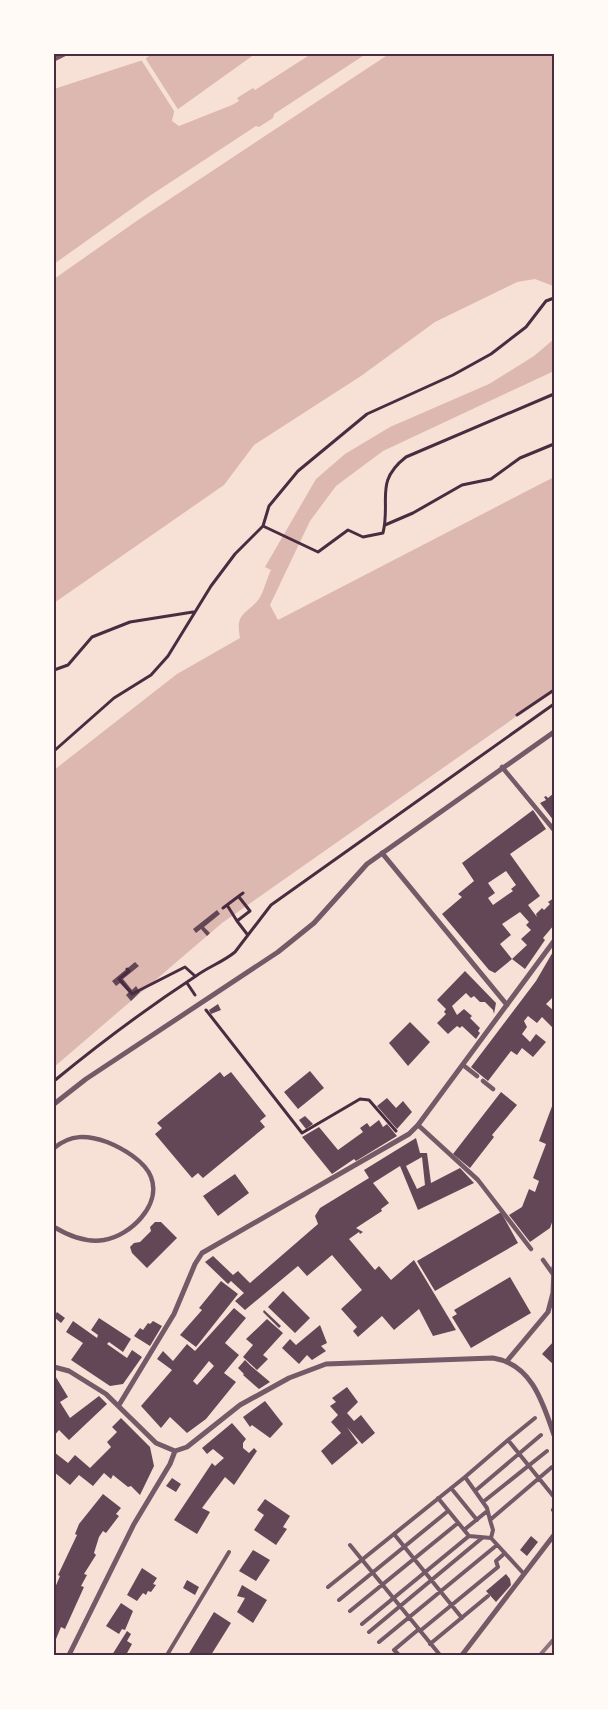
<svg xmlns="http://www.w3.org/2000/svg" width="608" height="1709" viewBox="0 0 608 1709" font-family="Raleway,sans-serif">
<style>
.water{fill:#dcb8b0}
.pier{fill:#f7e1d7}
.building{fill:#644757;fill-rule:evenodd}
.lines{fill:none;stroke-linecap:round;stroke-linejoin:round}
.path{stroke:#4a2c40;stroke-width:3}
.service{stroke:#755966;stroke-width:4}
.pedestrian{stroke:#755966;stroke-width:4.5}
.minor{stroke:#755966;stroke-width:5}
.rail{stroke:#8f747c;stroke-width:4}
.neatline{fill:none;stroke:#4a2c40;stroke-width:2}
</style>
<rect width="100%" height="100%" fill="#f7e1d7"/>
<path class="water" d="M152,54h103l-81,58 -2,9 7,5 53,-21 7,-4 -2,-3 16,-10 2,2 56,-36h55l-92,60 -1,4 -14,9 -3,-1 -108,71 -94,67v-175l89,-29z
M389,54h165l-1,232 -18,-7 -18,3 -82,40 -74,54 -107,69 -30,40 -170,118v-324l84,-59z
M554,339v32l-171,80 -47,35 -26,35 -40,84 8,15 276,-143v213l-332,233 -168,144v-297l123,-96 63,-36c-5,-26 6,-23 19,-39 5,-8 8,-21 12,-29l-6,-3 51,-88 29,-25 45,-27 99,-43 45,-28z"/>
<path class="pier" d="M144,56l35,55 -3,3 -36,-56z"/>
<path class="building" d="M554,788v33l-14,-18 6,-3 -2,-3 2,-1 2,2 6,-5 -2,-2z
M533,810l13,19 -36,25 30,42 -12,9 9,12 -1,-3 6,-6 2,2 6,-6 -2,-2 6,-4v27l-11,13 2,2 -20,29 -13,-10 -17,14 -6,-3 -47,-56 20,-17 -4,-3 16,-13 -12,-18zM506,871l10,14 -5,4 2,2 -20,14 -5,-7 7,-5 -7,-10zM520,912l9,10 -3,3 5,5 -10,9 6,6 -15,14 -12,-15 11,-9 -9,-11z
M217,910l3,4 -16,13 6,6 -3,3 -6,-7 -5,4 -3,-4z
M554,950v49l-2,-1 -6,6 8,7v18l-12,-12 -5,6 -9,-7 -4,5 3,6 -5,7 8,8 6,-8 10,8 -13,15 -11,-9 -5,7 -6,-4 -23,30 -17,-14 65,-86z
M135,962l4,4 -16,13 9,11 4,-4 4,6 -9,9 -5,-6 3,-3 -9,-9 -4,3 -4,-5z
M465,971l31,32 -2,11 -1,-4 -8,-8h-5l-6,-6 -3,2 -5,-5 -14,13 5,9 7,-6 8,7 -2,2 10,10 -2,3 2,2 -4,6 -14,-13 -2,2 -3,-2 -9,8 -11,-11 9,-9 -2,-2 2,-3 -9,-9z
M218,1004l3,6 -10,4 -2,-4z
M410,1022l20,20 -22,24 -19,-23z
M310,1071l14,17 -26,21 -14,-17z
M220,1072l4,5 7,-5 35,44 -6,5 5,6 -62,51 -5,-5 -6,5 -37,-44 7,-6 -5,-5z
M501,1092l16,13 -25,30 2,2 -24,31 -17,-14z
M387,1098l9,10 7,-7 9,11 -15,17 -20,-23z
M554,1101v116l-4,11 -20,14 -21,-27 13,-8 7,-18 6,3 4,-11 -6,-3 13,-34 -7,-3z
M305,1116l8,8 -7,5 -7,-9z
M379,1120l4,7 4,-3 10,12 -41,25 -2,-2 -22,15 -30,-37 17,-10 19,23 25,-18 -3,-4 7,-5 3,4z
M416,1138l4,15h7l4,30 29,-15 14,15 -56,27 -18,-44 -27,17 16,20 -8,6 1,2 -26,17 7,4 -3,2 -1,-2 -10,7 26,31 4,-4 12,14 23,-20 42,70 -23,6 -14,-27 -25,21 -12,-14 -24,21 -5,-6 4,-4 -16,-18 21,-19 -30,-35 -25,21 -9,-10 -53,44 -10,-9 9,-8 -13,-12 -3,3 -23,-22 8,-6 20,19 5,-4 12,12 68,-59 -3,-8 5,-8 49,-30 -5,-8zM422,1157l3,28 -8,4 -11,-23z
M235,1174l14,19 -31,23 -15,-20z
M501,1212l17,31 -83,48 -18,-30z
M155,1222h6l16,16 -30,30 -15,-15 -2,-6 4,-4 6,-1 11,-11 -1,-4z
M510,1277l21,36 -60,35 -19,-31 5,-3 -3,-4z
M221,1281l17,13 -42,53 -16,-12 22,-25 -3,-2z
M283,1291l27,27 -15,15 -27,-26z
M234,1308l12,10 -21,25 14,12 -15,18 12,9 -30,37 -19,14 -17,-16 -9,11 -20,-22 31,-36 -15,-11 6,-8 10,10 14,-17 8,7zM209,1361l5,5 -17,19 -4,-4z
M264,1310l17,16 -2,2 -16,-16z
M57,1312l8,6 -4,5 -7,-6z
M99,1318l32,21 -8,13 -14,-10 -2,2 20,14 5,-8 10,7 -19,27 -13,2 -39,-26 12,-17 -17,-11 7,-11 24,17 1,-3 -7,-5z
M267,1319l16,14 -20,22 5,4 -11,11 -14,-13 10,-12 -7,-6z
M153,1321l9,5 -12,20 -16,-10 6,-8 3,2 5,-7 2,1z
M320,1325l7,18 -6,3 5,5 -14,9 -5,-5 -8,9 -17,-16 8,-9 6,6z
M554,1341v24l-12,-11z
M245,1360l6,6 19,16 -11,7 -16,-14 1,-1 -6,-6z
M54,1374l14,23 -8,5 10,16 29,-22 8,8 -38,36 -10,-10 -5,6z
M347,1387l11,15 -11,11 7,8 7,-6 14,18 -13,11 -15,-17 11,16 -26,22 -11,-14 20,-18 -10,-11 7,-7 -8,-9 6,-4 -4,-4z
M265,1401l18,23 -13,14 -18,-13 -2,2 -7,-10z
M121,1418l29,29 4,19 -14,29 -9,-9 -3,1 -15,-12 -2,4 -7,-6 -11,13 -14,-11 -9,10 -16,-13v-20l14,11 7,-8 15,13 21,-21 -4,-5 10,-10 -5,-5z
M232,1423l14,16 -3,4v5l6,5 5,-5 3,3 -23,34 -9,-8 -23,31 8,4 -13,22 -23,-14 38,-57 3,3 9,-8 -11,-9 -6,5 -5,-6z
M172,1478l9,6 -5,8 -10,-6z
M103,1494l18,14 -5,6 3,2 -13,17 -3,-2 -4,6 -5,16 2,2 -12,19 3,1 -6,11 3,1 -19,42 -4,-2 -7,17v-54l6,-14 -2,-1 19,-40 -2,-1 4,-10z
M265,1499l25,17 -7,11 4,2 -11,16 -22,-15 10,-15 -7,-5z
M531,1536l7,6 -11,14 -7,-6z
M253,1550l17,10 -14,21 -17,-10z
M142,1568l15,10 -4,6 3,1 -5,7 -3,-1 -2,4 -3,-2 -6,8 -10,-6z
M506,1574l4,5 1,6 -15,17 -10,-11z
M187,1580l12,7 -4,8 -12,-7z
M242,1585l25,15 -14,23 -16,-11 8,-14 -8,-2z
M121,1603l12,8 -8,19 -3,-1 -3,5 -13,-8z
M214,1612l17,11 -20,32h-23z
M127,1631l4,3 -4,7 5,3 -6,11h-14z"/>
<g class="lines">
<path class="path" d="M385,525l28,-12 49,-28 29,-6 29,-21 34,-14
M263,526l55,26 30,-22 15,7 20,-4c8,-33 -9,-51 23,-76l148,-63
M54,670l14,-5 24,-28 38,-15 63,-10
M517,715l37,-25
M54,751l60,-53 37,-23 17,-19 43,-70 24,-32 28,-28 6,-20 29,-35 69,-57 86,-39 38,-21 35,-27 20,-26 8,-3
M239,897l11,14 -13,10 10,13
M227,905l10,16
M223,908l20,-15
M127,969l2,2 -10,8 13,15 53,-27 10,9
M187,983l8,12
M206,1010l96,123 58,-34 9,1 27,31
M54,1081c45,-37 93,-73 142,-105 12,-9 27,-14 39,-24l36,-47 283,-201"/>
<path class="service" d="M535,1418l-27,22 46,57
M451,1488l26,32
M475,1491l-10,-14 43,-37
M483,1502l64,-51
M553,1510l1,-2
M490,1520l-3,-12 -12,-17 66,-56
M464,1530l22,-18
M394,1534l68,84
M469,1536l22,2
M350,1545l90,110
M524,1574l-33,-36 2,-8 -3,-10 62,-53
M328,1587l137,-110
M339,1600l109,-89
M350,1611l108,-88
M362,1624l107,-88 -31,-38
M420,1631l78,-64 -2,-6 9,-8
M369,1632l113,-94
M379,1642l118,-97
M430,1644l58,-48
M167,1655l62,-103
M399,1655l-5,-5 25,-21"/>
<path class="pedestrian" d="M502,767l52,63
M463,1065l14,11
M483,1081l10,8
M418,1125l60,55 53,69
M54,1148c17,-14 33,-13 53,-6 15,6 38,19 44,35 11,28 -21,59 -47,63 -18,3 -35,-4 -50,-13
M543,1260l10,14"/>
<path class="minor" d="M54,59l10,-5
M382,853l125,152
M54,1104l32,-25 192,-127 36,-29 53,-59 187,-132
M507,1361l41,-49 5,-19 1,-26
M54,1367l15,4 37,23 50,49 19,8 12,-4 53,-42 49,-27 37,-14 167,-6c39,6 50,45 61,77
M119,1405l55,-91 21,-50 7,-11 207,-119 9,-9 136,-184
M69,1655l65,-131 36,-60 5,-13
M462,1655l92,-120"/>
<path class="rail" d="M540,1655l14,-16"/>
</g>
<rect width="608" height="1709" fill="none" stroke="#fffaf5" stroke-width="110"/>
<rect x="55" y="55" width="498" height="1599" class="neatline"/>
</svg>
